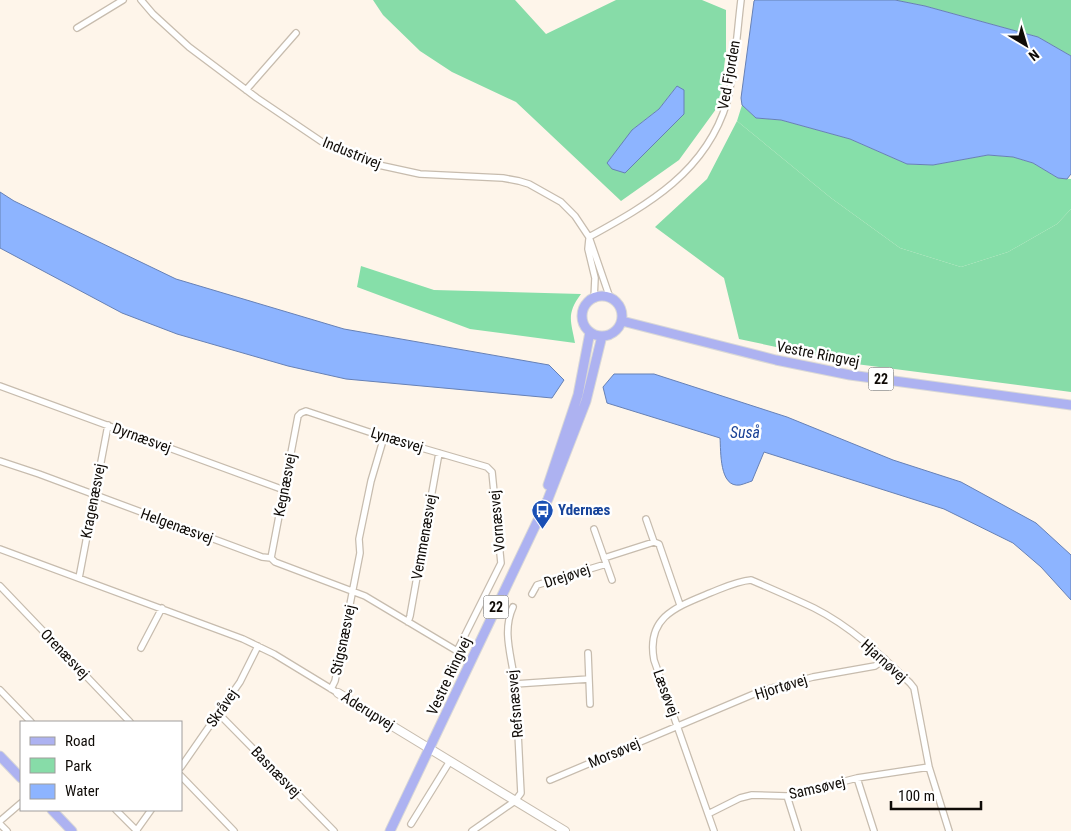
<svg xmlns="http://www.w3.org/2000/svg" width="1071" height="831" viewBox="0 0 1071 831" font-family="'Roboto Condensed',sans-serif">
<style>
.green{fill:#87dca8;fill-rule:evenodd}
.forest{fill:#86dfa9}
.water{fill:#8db4ff;stroke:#6781b5}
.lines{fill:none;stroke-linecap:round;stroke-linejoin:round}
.street-casing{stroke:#c7bcae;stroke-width:8}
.secondary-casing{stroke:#c7bcae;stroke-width:10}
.primary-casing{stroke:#d9d8d7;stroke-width:11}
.street{stroke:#fff;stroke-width:5.5}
.secondary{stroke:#fff;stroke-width:8}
.primary{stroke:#adb2f1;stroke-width:9}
.labels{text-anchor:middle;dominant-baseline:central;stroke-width:5;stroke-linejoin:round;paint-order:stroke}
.shield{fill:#fff;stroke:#575451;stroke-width:1}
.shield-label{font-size:14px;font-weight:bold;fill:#0f0b07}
.street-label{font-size:15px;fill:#0f0b07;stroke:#fff}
.transit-label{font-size:15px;font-weight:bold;fill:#164399;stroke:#fff;text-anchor:start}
.water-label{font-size:16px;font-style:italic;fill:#1a4296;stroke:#fff}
</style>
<rect width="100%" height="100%" fill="#fef5ea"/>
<path class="green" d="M373,0h142l31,34 70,-34h86l24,10v42l-7,53 -40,55 -58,41 -105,-99 -64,-30 -32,-21 -37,-36zM677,86l7,28 -52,16 27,-21z
M895,0h176v56l-33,-19 -113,-31z
M737,121l94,77 69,50 61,19 47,-15 49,-28 14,-15v183l-215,-28 -117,-25 -15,-61 -69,-51 52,-48z"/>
<path class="forest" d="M742,105l14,13 25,2 69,19 57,25 26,1 55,-10 25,2 20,6 25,15 13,1v30l-14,15 -49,28 -47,15 -61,-19 -69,-50 -94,-77z
M361,266l73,24 147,4c-15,20 -10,27 -6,49l-105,-14 -113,-42z"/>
<path class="water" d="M755,0h140l30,6 113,31 33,19v118l-4,5 -9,-1 -25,-15 -20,-6 -25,-2 -55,10 -26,-1 -57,-25 -69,-19 -25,-2 -14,-13 -1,-7 13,-97z
M677,86l7,4v24l-59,59 -13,-4 -5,-6 25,-33 27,-21z
M0,192l14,9 162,78 168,50 205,36 15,15 -12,18 -206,-19 -58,-13 -111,-32 -55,-21 -122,-65z
M614,374h40l133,43 106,43 68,22 75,41 35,32v45l-30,-33 -28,-24 -69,-34 -180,-57 -12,29c-3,1 -8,3 -12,4 -21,3 -19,-34 -20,-47l-113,-35 -4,-16z"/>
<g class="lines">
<defs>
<path id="street" d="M141,0l12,14 36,33 68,51 71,48 46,18 46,10 83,4 16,3 10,3 32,18 14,14 14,21 21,61
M77,28l46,-28
M246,90l50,-57
M589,237c60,-33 117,-65 138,-135 8,-31 10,-70 14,-102
M589,239l-1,10 7,29 -1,21
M0,386l284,104
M0,461l39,13 223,83 9,1 4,4 90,34 92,55 44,-88 -9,-91 -5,-5 -103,-30 -78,-26 -5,2 -3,3 -27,142
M646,519l8,23
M594,529l18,51
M0,549l243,90 31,15 64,39
M604,558l50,-16 5,2 21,61
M79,578l29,-153
M0,586l130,136
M532,594l5,-9 69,-21
M408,622l2,-6 29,-163
M141,648l21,-40
M588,653l2,51
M515,684l74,-5
M331,689l4,-8 25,-128 -1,-14 12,-58 13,-44
M0,690l31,32
M218,713l116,118
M181,767l59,-85 18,-36
M181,776l53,55
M857,778l17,53
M550,780l211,-89 52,-14 62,-11 10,-7
M787,796l11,35
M116,810l21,21
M708,814l32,-16 12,-3 35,1 70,-18 72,-11
M0,821l21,-18
M0,824l7,7
M411,824l39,-63
M136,831l15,-21
M472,831l43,-30 6,-8c-2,-35 -3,-71 -6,-107 -2,-27 -14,-53 -2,-79
M714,831l-60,-171c-8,-43 22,-53 56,-67 13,-5 27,-12 41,-13 21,9 42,18 63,28 36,18 67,47 96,75l4,5 15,79 20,64"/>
<path id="secondary" d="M338,693l227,138"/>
<path id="primary" d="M582 316a20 20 0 1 1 40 0a20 20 0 1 1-40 0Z
M622,321l154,39 74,15 221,30
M548,485l30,-90 12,-63
M0,756l21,22
M52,810l20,21
M390,831l158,-332 38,-98 16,-65"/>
</defs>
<use href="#street" class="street-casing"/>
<use href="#secondary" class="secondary-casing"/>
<use href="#primary" class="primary-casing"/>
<use href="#street" class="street"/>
<use href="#secondary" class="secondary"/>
<use href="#primary" class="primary"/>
</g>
<defs>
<symbol id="bus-pin" viewBox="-11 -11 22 30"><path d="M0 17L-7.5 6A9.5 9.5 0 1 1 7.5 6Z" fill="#1a4fb4" stroke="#fff"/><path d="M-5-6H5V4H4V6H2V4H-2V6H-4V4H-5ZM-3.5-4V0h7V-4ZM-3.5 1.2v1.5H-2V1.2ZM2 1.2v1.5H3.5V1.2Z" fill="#fff"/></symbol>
</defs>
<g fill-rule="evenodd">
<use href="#bus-pin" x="530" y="498" width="25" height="34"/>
</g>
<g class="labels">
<g class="shield">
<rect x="868.5" y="367.5" width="25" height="23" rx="4"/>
<rect x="483.5" y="595.5" width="25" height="23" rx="4"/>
</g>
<g class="shield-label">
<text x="881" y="379">22</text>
<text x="496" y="607">22</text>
</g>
<g class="street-label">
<text transform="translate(729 75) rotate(-80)">Ved Fjorden</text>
<text transform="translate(352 153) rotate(22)">Industrivej</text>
<text transform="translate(818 354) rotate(11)">Vestre Ringvej</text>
<text transform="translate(142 438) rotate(20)">Dyrnæsvej</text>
<text transform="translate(397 440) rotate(17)">Lynæsvej</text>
<text transform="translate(285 485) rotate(-79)">Kegnæsvej</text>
<text transform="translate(93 501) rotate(-79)">Kragenæsvej</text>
<text transform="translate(497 521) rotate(-95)">Vornæsvej</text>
<text transform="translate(177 526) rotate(20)">Helgenæsvej</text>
<text transform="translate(424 537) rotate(-80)">Vemmenæsvej</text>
<text transform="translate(567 576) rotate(-18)">Drejøvej</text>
<text transform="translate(343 640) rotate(-78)">Stigsnæsvej</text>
<text transform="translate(65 654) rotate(46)">Orenæsvej</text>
<text transform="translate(884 661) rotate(42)">Hjarnøvej</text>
<text transform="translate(449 676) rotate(-65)">Vestre Ringvej</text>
<text transform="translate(781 687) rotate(-17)">Hjortøvej</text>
<text transform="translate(666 693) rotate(70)">Læsøvej</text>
<text transform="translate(515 704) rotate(-95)">Refsnæsvej</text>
<text transform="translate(222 708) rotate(-55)">Skråvej</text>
<text transform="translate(368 711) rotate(32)">Åderupvej</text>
<text transform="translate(614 753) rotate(-23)">Morsøvej</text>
<text transform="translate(276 772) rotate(46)">Basnæsvej</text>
<text transform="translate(817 788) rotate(-13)">Samsøvej</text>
</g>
<g class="transit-label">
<text x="558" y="510">Ydernæs</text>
</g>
<g class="water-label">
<text x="745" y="432">Suså</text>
</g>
</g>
<rect x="20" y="721" width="162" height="90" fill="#ffffff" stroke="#9f9d9c"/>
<rect x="30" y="737" width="25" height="8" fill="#adb2f1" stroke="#9f9d9c"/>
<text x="65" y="746" font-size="15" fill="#0f0b07">Road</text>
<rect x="30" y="758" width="25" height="15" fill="#87dca8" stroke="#9f9d9c"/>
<text x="65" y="771" font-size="15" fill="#0f0b07">Park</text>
<rect x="30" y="784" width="25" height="15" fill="#8db4ff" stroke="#9f9d9c"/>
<text x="65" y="796" font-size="15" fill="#0f0b07">Water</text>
<g transform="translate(1026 45) rotate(142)" stroke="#ffffff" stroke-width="4" paint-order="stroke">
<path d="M0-4L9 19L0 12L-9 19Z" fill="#0f0b07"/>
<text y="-8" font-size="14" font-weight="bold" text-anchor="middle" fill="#0f0b07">N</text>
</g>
<path d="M891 801v8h90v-8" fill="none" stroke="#0f0b07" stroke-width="2.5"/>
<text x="898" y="801" font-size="15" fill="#0f0b07" stroke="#ffffff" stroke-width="4" paint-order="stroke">100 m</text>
</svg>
